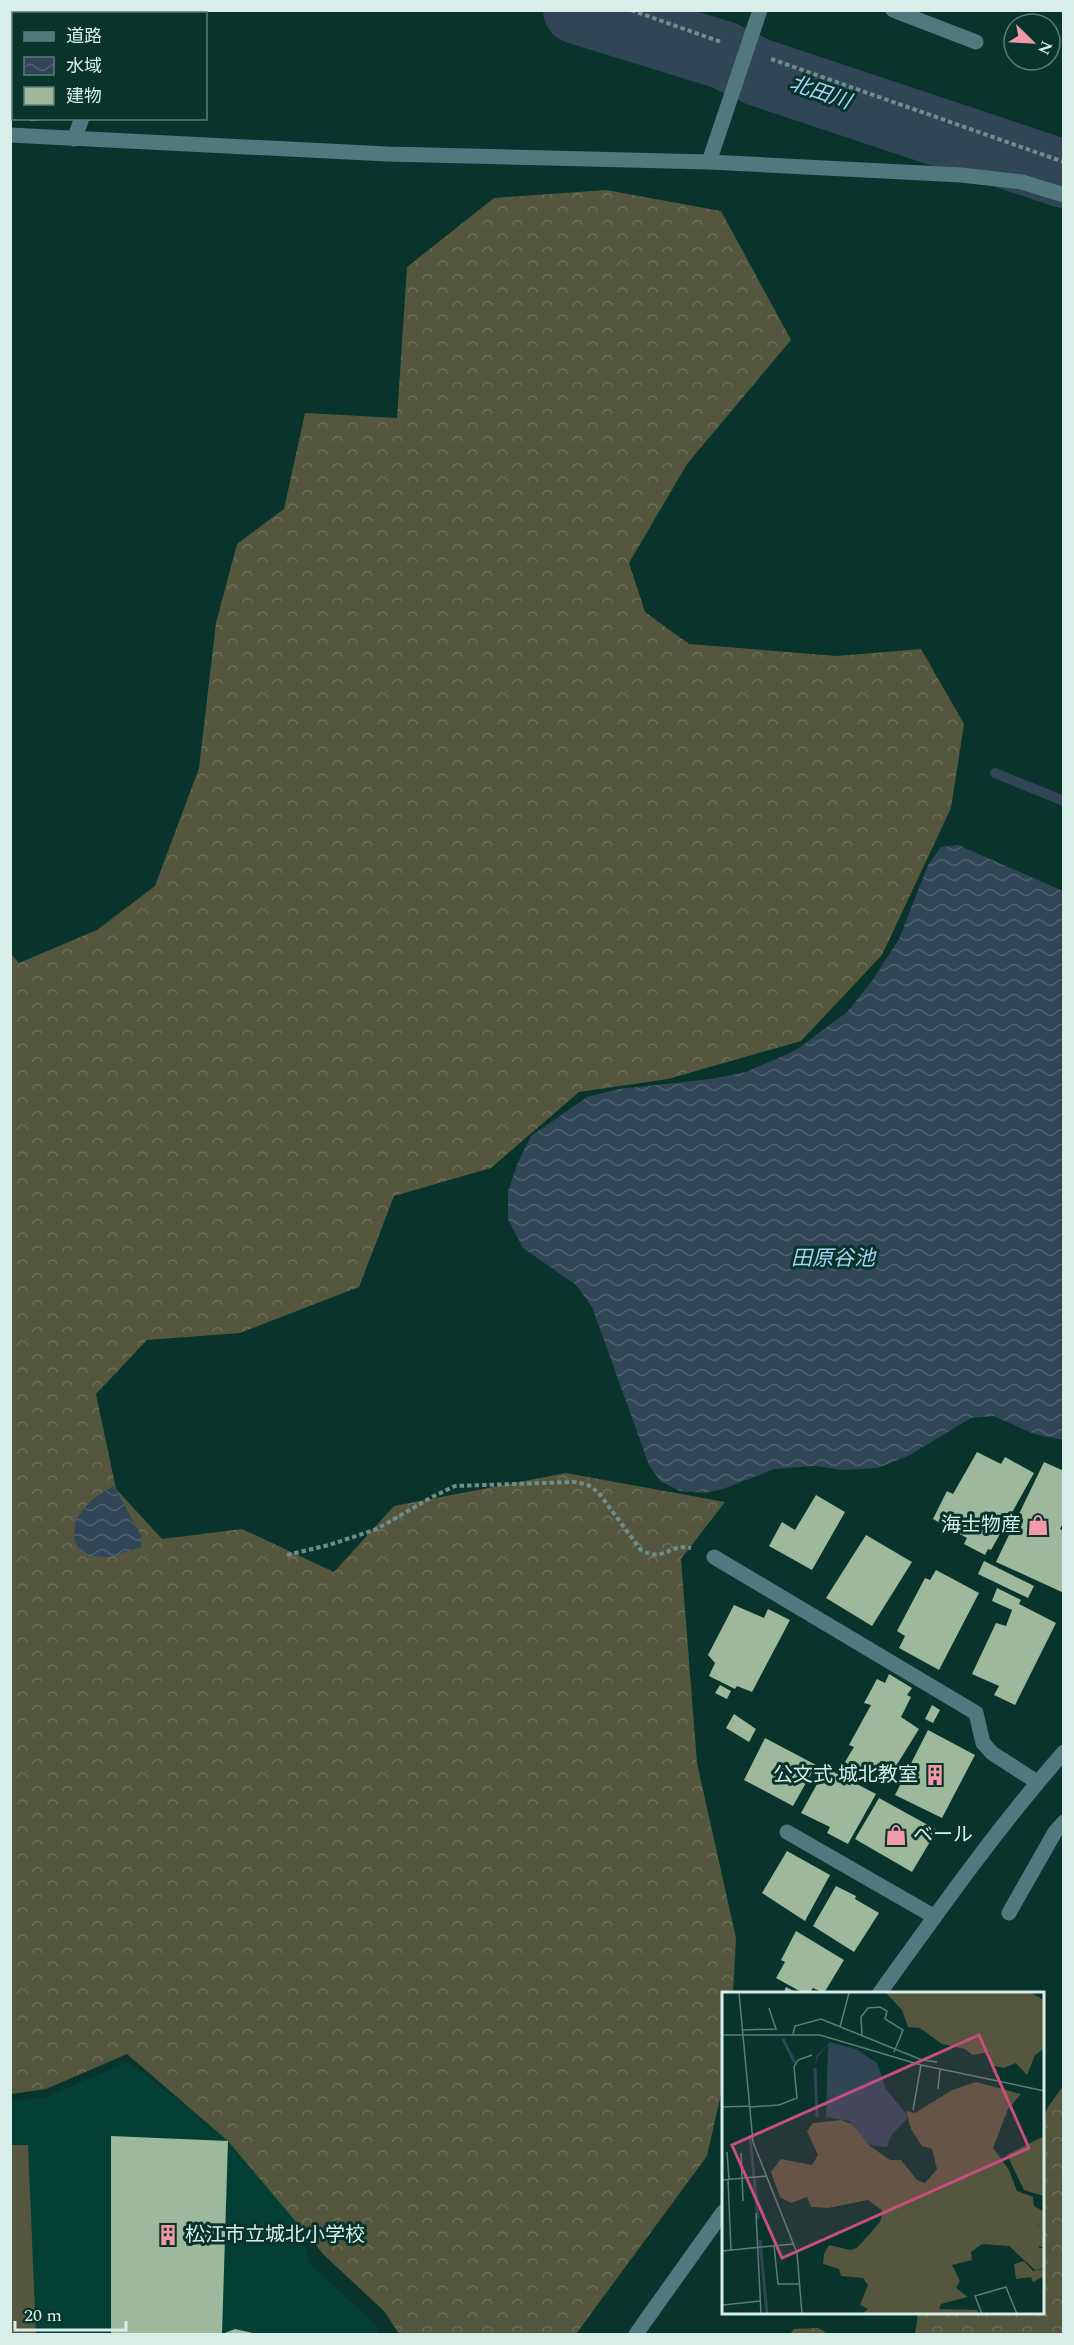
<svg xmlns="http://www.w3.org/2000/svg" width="1074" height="2345" viewBox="0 0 1074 2345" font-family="Spectral,'Noto Sans JP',serif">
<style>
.built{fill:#033f34}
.green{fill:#55563e}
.forest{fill:url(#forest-crowns)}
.water{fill:url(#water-waves)}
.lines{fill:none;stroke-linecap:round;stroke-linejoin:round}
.stream{stroke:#304657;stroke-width:10}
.river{stroke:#304657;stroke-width:68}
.building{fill:#9eb89c}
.path{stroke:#6e8f88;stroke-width:4;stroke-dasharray:4.5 3;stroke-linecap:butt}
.minor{stroke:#51787f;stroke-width:15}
.labels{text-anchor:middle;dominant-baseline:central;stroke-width:6;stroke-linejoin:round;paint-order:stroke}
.poi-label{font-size:20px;fill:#d8eee8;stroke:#08342c;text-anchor:end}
.water-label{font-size:21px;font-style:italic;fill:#a7d3f9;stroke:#08342c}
.inset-river{fill:none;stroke:#304657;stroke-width:3}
.inset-road{fill:none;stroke:#5b7e77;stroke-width:1.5}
.view{fill:#c84e7e;fill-opacity:0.15;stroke:#c84e7e;stroke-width:3}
.inset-edge{fill:none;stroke:#d8eee8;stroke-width:3}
</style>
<defs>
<pattern id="forest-crowns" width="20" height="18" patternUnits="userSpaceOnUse" patternTransform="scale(1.5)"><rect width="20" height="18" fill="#55563e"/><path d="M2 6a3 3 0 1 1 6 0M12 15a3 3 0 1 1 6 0" fill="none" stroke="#6d6f5a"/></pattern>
<pattern id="water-waves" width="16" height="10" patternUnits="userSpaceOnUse" patternTransform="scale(1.5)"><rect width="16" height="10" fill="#304657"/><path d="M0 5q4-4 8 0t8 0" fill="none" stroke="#4d616f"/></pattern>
</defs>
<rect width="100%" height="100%" fill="#08342c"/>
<path class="built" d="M128,2062l159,120 23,82 63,58 7,12h-369l-1,-232 36,-5z"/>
<path class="green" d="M11,2145h17l8,189h-25z"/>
<path class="forest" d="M606,190l115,21 70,129 -104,124 -58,99 16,49 44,32 148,12 84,-7 43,75 -13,84 -69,147 -81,86 -133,38 -89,13 -88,76 -97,28 -35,91 -119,46 -93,7 -51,54 20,95 46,50 80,-10 92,43 60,-66 172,-33 159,29 -44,57 16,204 39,175 -3,56h-10v91l-16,71 -131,178h-177l-14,-22 -61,-57 -96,-114 -101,-87 -81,35 -35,5 -1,-1141 9,10 78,-33 58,-44 44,-118 17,-145 21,-79 47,-35 21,-96 92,5 10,-151 87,-69z
M1063,2086v248h-148l3,-20h124l1,-195 5,-12z
M818,2328l10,6h-38l4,-5z"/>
<path class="water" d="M958,845l105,46v549l-29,-6 -40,-18 -23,2 -61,37 -32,13 -35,2 -28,-4 -41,3 -51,20 -18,4 -25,-2 -20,-10 -11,-16 -57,-158 -16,-22 -53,-37 -15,-29v-27l10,-30 13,-26 56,-39 32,-8 92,-10 35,-7 50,-22 51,-38 25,-31 27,-42 29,-74 13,-18z
M114,1486l27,49v12l-31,10 -23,-1c-4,-5 -11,-10 -12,-15 -6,-26 19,-45 39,-55z"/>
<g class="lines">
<path class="stream" d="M995,773l69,28"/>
<path class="river" d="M577,10l146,45 35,17 306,102"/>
</g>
<path class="building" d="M74,10h34l-1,4h-35z
M13,75h1v39l-4,-1v-31z
M24,118h20v2l-13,1z
M977,1452l24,12 4,-7 29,16 -43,77 -3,-1 -3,6 -21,-11 3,-6 -34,-19 14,-28 6,3z
M1044,1462l20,9v50l-4,8 4,2v62l-68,-31z
M816,1495l29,17 -33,58 -43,-24 13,-24 13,8z
M866,1535l46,27 -40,64 -46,-28z
M984,1561l50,25 -6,12 -50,-24z
M936,1570l43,23 -40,77 -40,-22 6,-12 -8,-5 28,-53 5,2z
M997,1588l24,12 -2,4 37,19 -41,82 -21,-10 5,-9 -27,-12 24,-51 10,3 6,-16 -20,-9z
M734,1605l30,13 4,-9 22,11 -38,72 -15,-6 -2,3 -26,-13 6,-13 -7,-8z
M889,1674l23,14 -5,7 4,2 -10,20 18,12 -28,45 -12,-7 -7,12 -27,-17 9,-15 -5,-2 22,-40 -7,-2 13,-24 8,4z
M720,1685l11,6 -4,8 -12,-6z
M932,1705l8,5 -7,13 -8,-4z
M734,1714l22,15 -7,13 -23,-14z
M928,1730l47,25 -33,63 -47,-23z
M765,1738l51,27 -23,41 -49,-26z
M826,1768l50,26 -28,50 -21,-11 3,-6 -29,-14z
M879,1798l58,32 -25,42 -57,-33z
M787,1851l43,24 -25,46 -43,-28z
M836,1886l20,10 -1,3 24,14 -25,39 -41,-26z
M796,1931l48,29 -20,33 -11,-5 -4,6h-4l-29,-16 9,-16 -4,-2z
M786,1987l13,7h-16z
M111,2136l117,5 -6,193 13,-5 22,5h-146z"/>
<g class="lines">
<path class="path" d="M631,10l90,32
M771,59l293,103
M287,1555l42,-10 48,-16 55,-32 23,-11 120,-4 13,3 10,7 43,58c24,13 27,-7 50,-2"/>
<path class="minor" d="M893,10l83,32
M122,14l1,-4
M10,135l377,19 322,8 252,13 61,7 42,13
M74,139l8,-21
M709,162l51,-152
M714,1557l262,156 7,30 9,10 45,29
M787,1832l148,85
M1009,1913l46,-81 9,-10
M879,1994c59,-82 118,-166 185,-242
M636,2334l87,-122"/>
</g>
<defs>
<symbol id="shop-bare" viewBox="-9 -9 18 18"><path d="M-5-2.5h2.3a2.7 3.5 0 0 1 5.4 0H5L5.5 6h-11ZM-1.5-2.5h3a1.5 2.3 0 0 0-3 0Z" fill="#f39aaa" stroke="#08342c" stroke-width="2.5" paint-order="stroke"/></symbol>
<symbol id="building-bare" viewBox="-9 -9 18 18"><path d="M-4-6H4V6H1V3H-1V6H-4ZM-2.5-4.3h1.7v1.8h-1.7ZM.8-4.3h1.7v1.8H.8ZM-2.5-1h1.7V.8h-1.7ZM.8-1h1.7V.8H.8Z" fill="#f39aaa" stroke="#08342c" stroke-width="2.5" paint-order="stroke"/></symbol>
</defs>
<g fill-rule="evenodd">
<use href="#shop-bare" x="1023" y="1510" width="30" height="30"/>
<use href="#building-bare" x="920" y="1760" width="30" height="30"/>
<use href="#shop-bare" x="881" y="1820" width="30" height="30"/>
<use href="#building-bare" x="153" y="2220" width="30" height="30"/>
</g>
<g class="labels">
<g class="poi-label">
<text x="1021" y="1525">海士物産</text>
<text x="918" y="1775">公文式 城北教室</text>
<text x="913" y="1835" text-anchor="start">ベール</text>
<text x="185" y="2235" text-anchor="start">松江市立城北小学校</text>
</g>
<g class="water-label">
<text transform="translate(820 93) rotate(19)">北田川</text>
<text x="833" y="1259">田原谷池</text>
</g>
</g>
<g transform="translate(722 1992)">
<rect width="322" height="322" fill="#08342c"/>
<path d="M322,144v60l-20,-6 -17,-35z" fill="#55563e"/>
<path d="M164,1h145l13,7v49l-9,6 -8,20 -11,-12 -12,5 -14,-3 -1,-13 -16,3 -8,-6 -23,-5 -22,-16 -12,-1 -6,-17zM254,90l45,12 -13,15 -15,39 16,22 8,21 16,6 1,9 10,6v22l-6,-10 1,24h5v20l-9,2 -26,-24 -27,-2 -11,8 1,8 -20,5 8,16 -4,7 12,9 -27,7 -2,5 38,1 2,4h-117l6,-5 -8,-4 8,-20 -5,-7 -22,-2 -2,-7 -16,-5 1,-10 5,-9 21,5 7,-2 23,-26 3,-11 -15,-11 -40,8 -17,-1 -4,-10 -16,6 -11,-6 -9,-25 10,-13 31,6 6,-10 -11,-24 6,-8 28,-3 13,5 16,21 20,14h11l16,20 8,3 12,-14 -5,-20 -10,-3 -11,-17 -5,-18 9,2 37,-23z" fill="#55563e"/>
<path d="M308,230l12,5 2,21 -15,-6 -7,-13zM302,269l9,10 11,-2v7l-11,6 -2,-5 -15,2 -2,-15z" fill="#55563e"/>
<path d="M108,50l26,7 21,14 9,26 20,25 1,5 -15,15 -5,13 -17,-2 -21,-24 -23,-4 2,-72 -10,11 -4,12 3,-13z" fill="#304657"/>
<path class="inset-river" d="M61,47l12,24M93,76l2,49M28,144l8,83M38,248l7,74"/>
<path class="inset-road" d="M17,1l14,149 44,111 5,61M118,35l9,-34M21,38l33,-1 -7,-21M71,42l2,-8 26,-7 101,41 15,2M0,43h98l101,30 124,26M140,43l-1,-18 7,-9 12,-1 7,4 -2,8 18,11 -9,22M216,97l2,-19M0,115l28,-1M28,115l29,-2 18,-7 -3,-31 4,-7 14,-5M191,118l8,-45M5,160l2,27M19,161l2,48M6,187l3,71M0,188l44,-4M34,221l5,101M52,253l4,39h22M0,259l71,-7M1,313l37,-4M260,322l-7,-18 31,-9 11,27"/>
<path class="view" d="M257,43l50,113 -247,110 -50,-113z"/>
<rect width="322" height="322" class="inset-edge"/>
</g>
<rect width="1074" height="2345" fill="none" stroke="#d8eee8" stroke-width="24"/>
<rect x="12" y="12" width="195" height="108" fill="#08342c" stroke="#5b7e77" stroke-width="1.5"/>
<rect x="24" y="32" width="30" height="9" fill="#51787f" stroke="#5b7e77" stroke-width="1.5"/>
<text x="66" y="42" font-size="18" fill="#d8eee8">道路</text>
<rect x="24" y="57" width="30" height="18" fill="url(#water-waves)" stroke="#5b7e77" stroke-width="1.5"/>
<text x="66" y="72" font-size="18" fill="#d8eee8">水域</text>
<rect x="24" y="87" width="30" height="18" fill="#9eb89c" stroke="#5b7e77" stroke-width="1.5"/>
<text x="66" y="102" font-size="18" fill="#d8eee8">建物</text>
<g transform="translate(1032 42) rotate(114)"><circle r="28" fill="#08342c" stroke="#5b7e77" stroke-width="1.5"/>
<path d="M0-4.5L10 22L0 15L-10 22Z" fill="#f39aaa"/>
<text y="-9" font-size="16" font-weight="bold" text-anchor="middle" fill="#d8eee8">N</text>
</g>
<path d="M15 2321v9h111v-9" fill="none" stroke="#d8eee8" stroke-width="3"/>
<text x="24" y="2321" font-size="18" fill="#d8eee8" stroke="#08342c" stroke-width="4.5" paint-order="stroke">20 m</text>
</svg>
